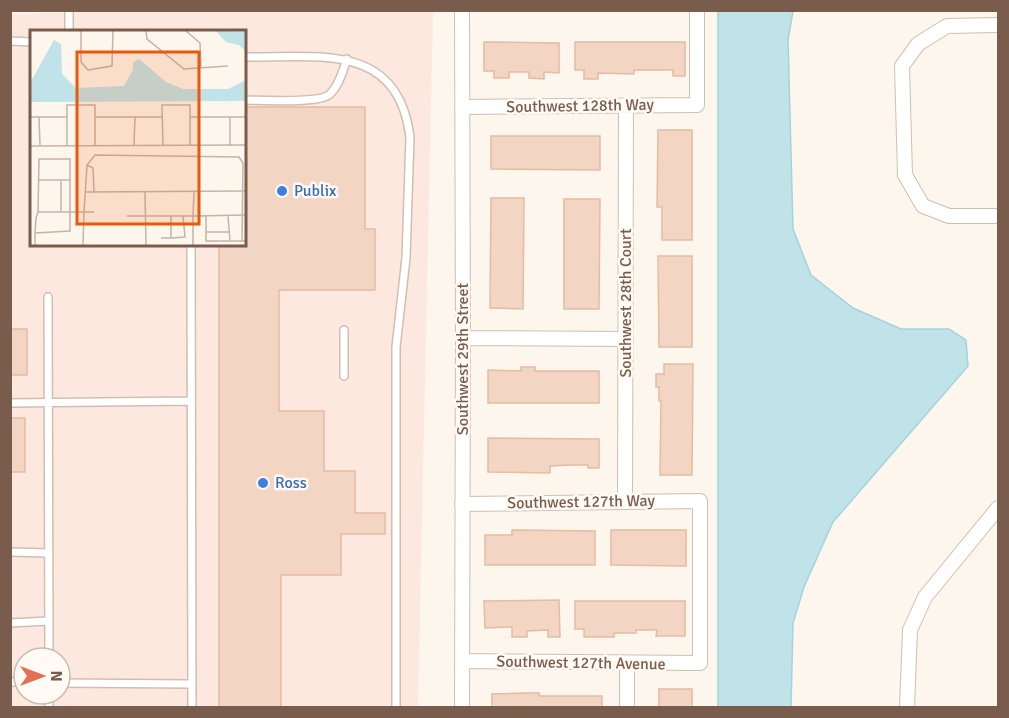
<svg xmlns="http://www.w3.org/2000/svg" width="1009" height="718" viewBox="0 0 1009 718" font-family="Signika,sans-serif">
<style>
.commercial{fill:#fde8e0;fill-rule:evenodd}
.water{fill:#bfe3e8;stroke:#a5d3da;stroke-width:1.5}
.building{fill:#f3d5c3;stroke:#e6bba3;stroke-width:1.5}
.lines{fill:none;stroke-linecap:round;stroke-linejoin:round}
.lane-casing{stroke:#d1beb0;stroke-width:10}
.street-casing{stroke:#d1beb0;stroke-width:16}
.lane{stroke:#fff;stroke-width:7}
.street{stroke:#fff;stroke-width:14}
.shop-dot{fill:#3f7fe0;stroke:#fffaf3;stroke-width:2}
.labels{text-anchor:middle;dominant-baseline:central;stroke-width:5;stroke-linejoin:round;paint-order:stroke}
.street-label{font-size:16px;fill:#7a5c4d;stroke:#fffaf3}
.shop-label{font-size:16px;fill:#366cbe;stroke:#fffaf3;text-anchor:start}
.inset-road{fill:none;stroke:#c5b3a7;stroke-width:1.5}
.view{fill:#e8590c;fill-opacity:0.15;stroke:#e8590c;stroke-width:3}
.inset-edge{fill:none;stroke:#7a5c4d;stroke-width:3}
</style>
<rect width="100%" height="100%" fill="#fdf6ec"/>
<path class="commercial" d="M168,10l265,1 -15,696h-407l-1,-693zM32,32h212v212h-212zM24,658h36v36h-36z"/>
<path class="water" d="M718,11h75l-5,28 5,190 18,46 42,33 48,21h48l17,11 2,26 -135,156 -29,65 -11,36 -2,84h-73z"/>
<path class="building" d="M484,42l75,1v30l-15,-1v7l-15,-1v-6h-20v6h-15v-7h-10z
M575,42h110v34h-12v-6h-39v4l-36,-1v6h-14v-9h-9z
M244,107h121v122h10v61h-96v121h45v60h31v42h30v21h-44v41h-60v133h-62v-464h25z
M658,130h34v110h-30v-33h-5z
M491,136h109v34l-109,-1z
M491,198h33l-1,111 -33,-1z
M564,199h36l-1,110h-35z
M658,256h34v91h-33z
M10,329h17v46h-17z
M664,364h29l-1,111h-32l1,-74h-2v-14h-3v-13h8z
M521,367h14v4h64v32h-111v-33l33,1z
M10,418h15v54h-15z
M488,438l111,1v29h-11v-3h-17l-21,1v7l-62,-1z
M512,530l83,1v34h-110v-30h27z
M611,530h75v36l-75,-1z
M559,600l1,37h-12v-7l-21,1v6h-15v-10l-27,1 -1,-27z
M575,601h110v35h-29l1,-6h-21v3h-22v4h-30v-8h-9z
M659,689h33v19h-33z
M524,693h15v3h63v12h-110v-14z"/>
<g class="lines">
<defs>
<path id="lane" d="M69,10v22
M10,41l22,1
M244,57c73,1 154,-16 166,80l-4,121 -10,89v361
M244,100c17,0 76,4 86,-6 9,-8 13,-24 17,-35
M191,244l1,464
M48,297l1,361
M344,330v46
M10,403l181,-2
M10,552l38,1
M10,623l38,-2
M10,682h14
M60,683l131,1
M49,694v14"/>
<path id="street" d="M998,25l-51,1 -29,18 -16,22 3,109 18,31 26,10h49
M462,107l235,-2v-95
M463,338l163,1
M625,501l1,-395
M462,504l238,-3v162l-238,-2
M627,664v44
M462,708l1,-370 -1,-328
M907,708l3,-78 15,-33 73,-89"/>
</defs>
<use href="#lane" class="lane-casing"/>
<use href="#street" class="street-casing"/>
<use href="#lane" class="lane"/>
<use href="#street" class="street"/>
</g>
<g class="shop-dot">
<circle cx="282" cy="191" r="6"/>
<circle cx="263" cy="483" r="6"/>
</g>
<g class="labels">
<g class="street-label">
<text transform="translate(580 106) rotate(-1)">Southwest 128th Way</text>
<text transform="translate(626 303) rotate(-90)">Southwest 28th Court</text>
<text transform="translate(463 359) rotate(-90)">Southwest 29th Street</text>
<text transform="translate(581 502) rotate(-1)">Southwest 127th Way</text>
<text transform="translate(581 663) rotate(1)">Southwest 127th Avenue</text>
</g>
<g class="shop-label">
<text x="294" y="191">Publix</text>
<text x="275" y="483">Ross</text>
</g>
</g>
<g transform="translate(30 30)">
<rect width="216" height="216" fill="#fdf6ec"/>
<path d="M186,1l30,1v20l-7,-7 -13,-3zM24,10l7,4 1,30 14,14 48,-2 9,-16v-8l6,-3 27,23 17,7h45l18,-9v21l-216,1v-19z" fill="#bfe3e8"/>
<path class="inset-road" d="M51,1v31l7,8 24,-4 1,-35M116,1l1,8 37,30 44,-3M156,1l14,12 1,26M0,87h37M9,87l1,28M65,87h67M160,87h56M200,87v28M37,115v-40h28v40M104,115l1,-28M133,115l-1,-40h28v40M0,116l216,-1M57,135l6,3 1,24M8,150h33M31,151v31M56,162l160,-1M115,162l1,53M8,182h46l-1,33M64,182h-10l3,-47 8,-10 144,2 4,6 -1,78M97,186h66l1,-24M176,186v25h40M198,186l2,25M176,202h24M131,208h10v-22M141,208l14,-1 -2,-21M5,215v-12l1,-15 2,-6 1,-53h31v72l-35,2M163,215v-29l53,-1"/>
<path class="view" d="M47,22h122v172h-122z"/>
<rect width="216" height="216" class="inset-edge"/>
</g>
<rect width="1009" height="718" fill="none" stroke="#7a5c4d" stroke-width="24"/>
<g transform="translate(42 676) rotate(90)"><circle r="28" fill="#fffaf3" stroke="#cabbb1" stroke-width="1.5"/>
<path d="M0-4.5L10 22L0 15L-10 22Z" fill="#e76f51"/>
<text y="-9" font-size="16" font-weight="bold" text-anchor="middle" fill="#7a5c4d">N</text>
</g>
</svg>
